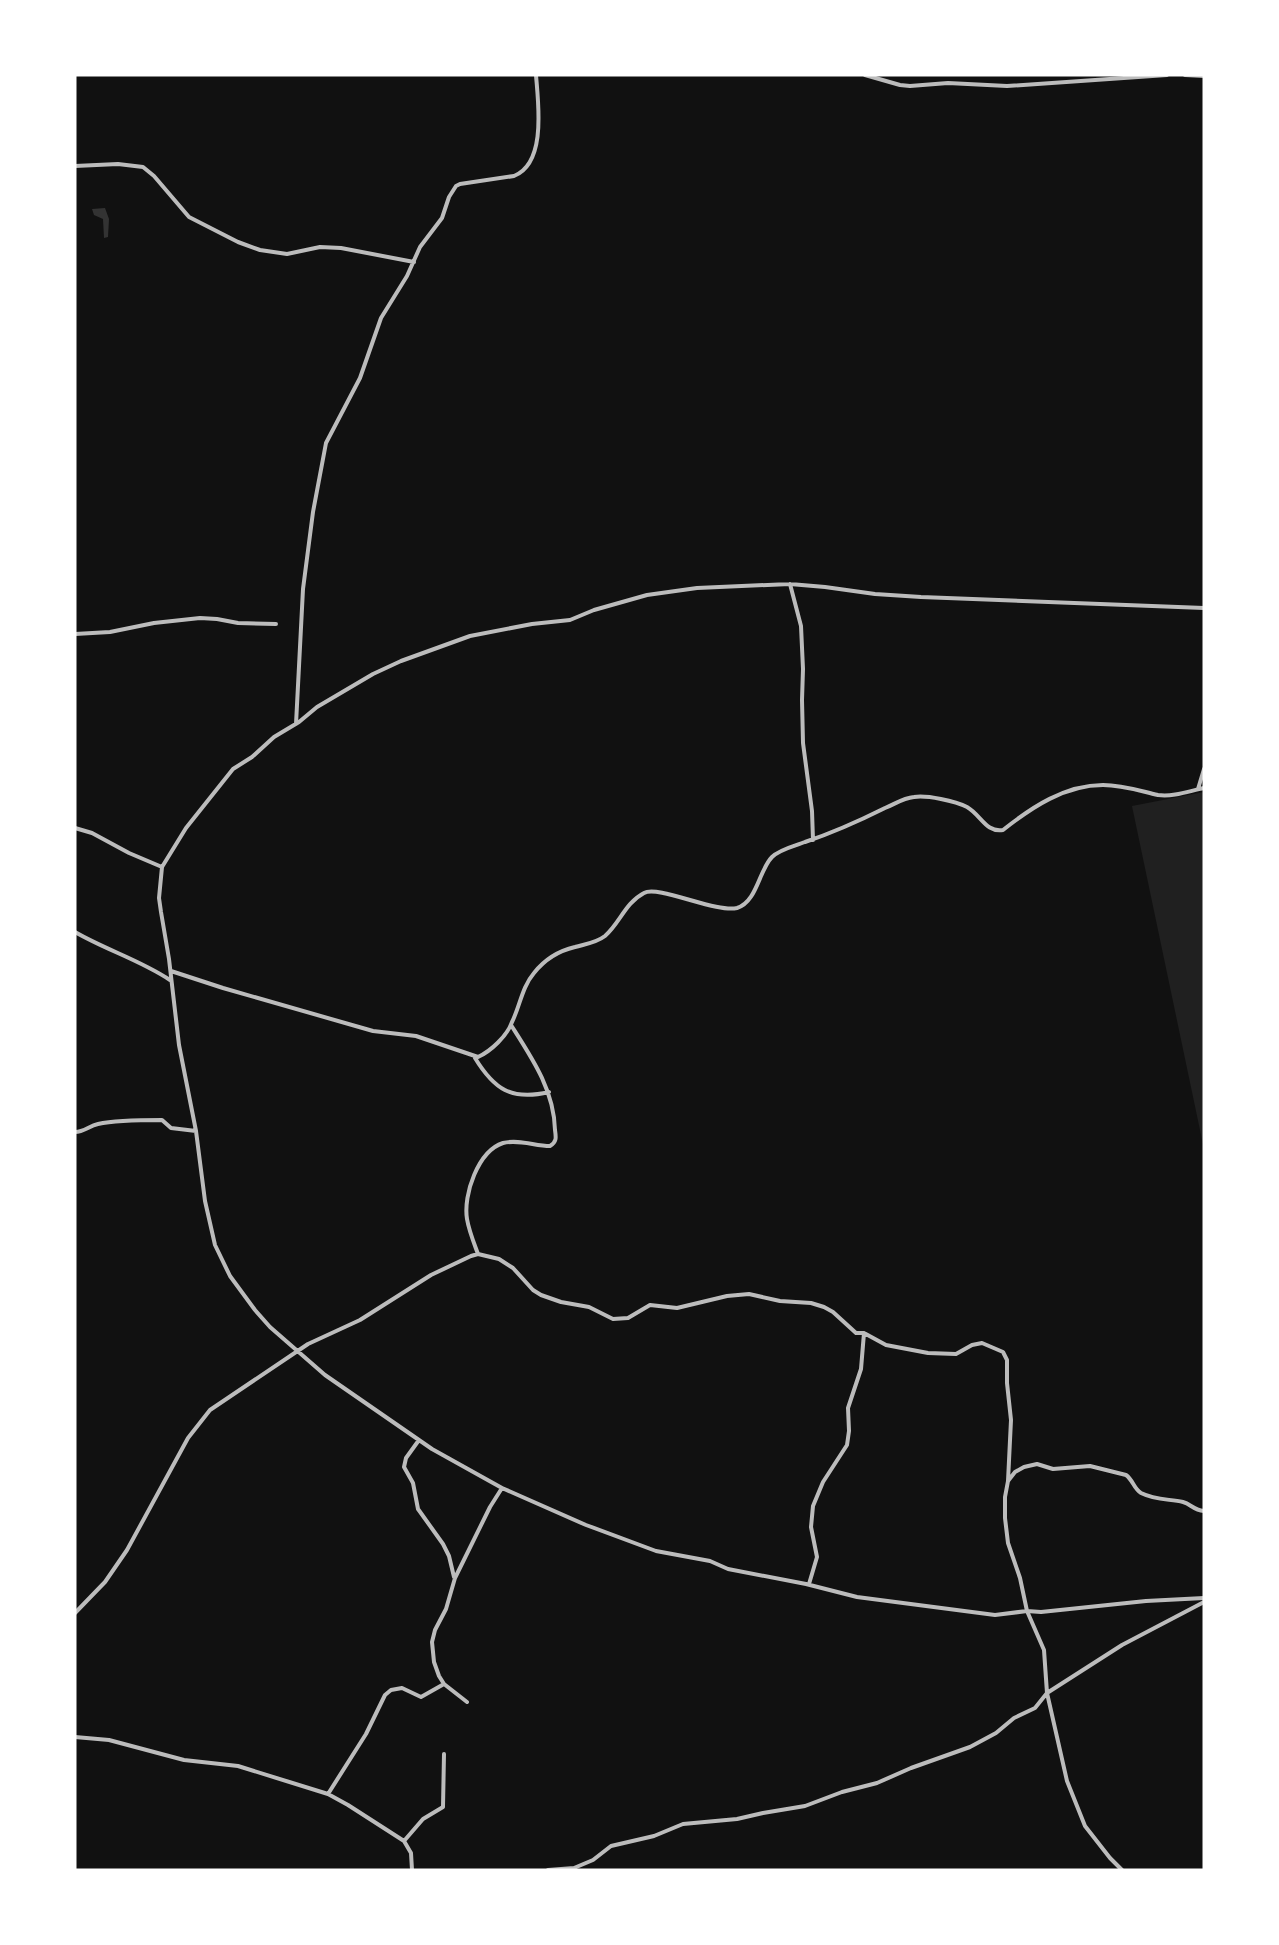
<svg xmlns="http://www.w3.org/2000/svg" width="1279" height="1945" viewBox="0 0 1279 1945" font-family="'Work Sans',sans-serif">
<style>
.green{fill:#202020}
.water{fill:#333}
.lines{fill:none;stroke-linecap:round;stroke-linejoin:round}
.minor{stroke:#bcbcbc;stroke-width:4}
</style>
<rect width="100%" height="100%" fill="#111"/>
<path class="green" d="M1204,792v357l-72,-343z"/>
<path class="water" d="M105,208l4,11 -1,18 -4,1 -1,-19 -9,-4 -2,-6z"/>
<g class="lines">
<path class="minor" d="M865,75l35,10 10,1 38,-3 59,3 160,-11
M1185,75l19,1
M75,166l43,-2 25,3 11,9 35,41 49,25 22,8 27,4 33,-7 21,1 73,14
M790,584l11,42 2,43 -1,31 1,43 9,68 1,29
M1204,608l-283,-11 -46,-3 -50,-7 -35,-3 -93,4 -50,7 -53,15 -24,10 -38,4 -62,12 -69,25 -28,13 -56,33 -18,15 -25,15 -22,20 -19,12 -47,59 -24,39 -3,31 2,14 8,47 10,86 17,86 9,70 10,44 15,31 25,34 15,17 55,48 107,74 70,39 84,37 70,26 54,10 18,8 78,15 51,13 138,18 32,-4 14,1 105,-11 58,-3
M75,634l35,-2 44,-9 46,-5 17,1 21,4 38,1
M296,724l7,-135 10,-77 13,-69 34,-65 21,-60 26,-42 13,-29 22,-29 7,-21 7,-11 4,-2 54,-8c33,-13 24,-74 22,-101
M1198,789l6,-20
M75,828l17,5 37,20 33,14
M75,932c31,18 65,28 95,48
M171,971l52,17 150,43 43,5 62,21c13,-6 29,-21 34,-35 8,-16 10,-35 22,-49 11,-14 24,-22 41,-26 10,-3 21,-4 30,-11 15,-13 20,-33 39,-43 14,-8 72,20 93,15 20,-6 22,-38 35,-51 8,-8 23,-11 33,-15 27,-9 54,-21 80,-34 10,-4 18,-10 29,-11 13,-2 41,4 53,10 14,8 19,26 36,23 29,-23 62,-45 100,-45 20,0 37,6 55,10 16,2 31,-4 46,-7
M475,1058c19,31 36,43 74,34
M75,1132c9,0 14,-6 23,-8 18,-4 45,-4 64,-4l9,8 25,3
M478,1254c-4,-11 -9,-23 -11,-35 -4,-24 11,-68 36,-76 16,-4 32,3 47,3 7,-4 6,-9 5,-16 -1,-40 -23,-72 -44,-105
M419,1440l-13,18 -2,9 9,16 5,26 25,35 6,12 5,21
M809,1584l8,-27 -6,-30 2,-21 10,-24 24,-37 2,-14 -1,-23 13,-39 3,-36
M75,1613l30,-31 22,-32 61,-112 22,-28 98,-66 52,-24 71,-45 40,-19 7,-2 21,5 14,9 20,22 8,5 20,7 28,5 24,12 15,-1 22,-13 27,3 50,-12 22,-2 31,7 31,2 13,4 9,5 23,21h8l22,12 42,8 28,1 16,-9 10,-2 21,9 4,8v23l4,37 -3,61
M467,1702l-23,-18 -5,-8 -5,-14 -2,-20 3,-12 11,-21 9,-31 35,-71 12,-19
M75,1737l34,3 75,20 54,6 90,28 20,11 56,36 7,12 1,17
M328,1794l38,-60 19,-39 6,-5 11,-2 19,9 23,-13
M404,1841l19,-22 20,-12 1,-53
M548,1870l26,-2 19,-8 18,-14 43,-10 29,-12 54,-5 26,-6 42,-7 37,-14 35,-9 34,-15 59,-21 26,-14 18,-15 21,-10 12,-15 75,-48 82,-43
M1122,1870l-12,-12 -25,-32 -18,-45 -20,-88 -3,-43 -17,-39 -7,-33 -12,-35 -3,-25v-21l3,-16 7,-9 9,-5 13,-3 16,5 37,-3 36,9c7,5 8,14 15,18 14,7 28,6 42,9 8,2 10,8 21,9"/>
</g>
<rect width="1279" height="1945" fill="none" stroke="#ffffff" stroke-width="153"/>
</svg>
